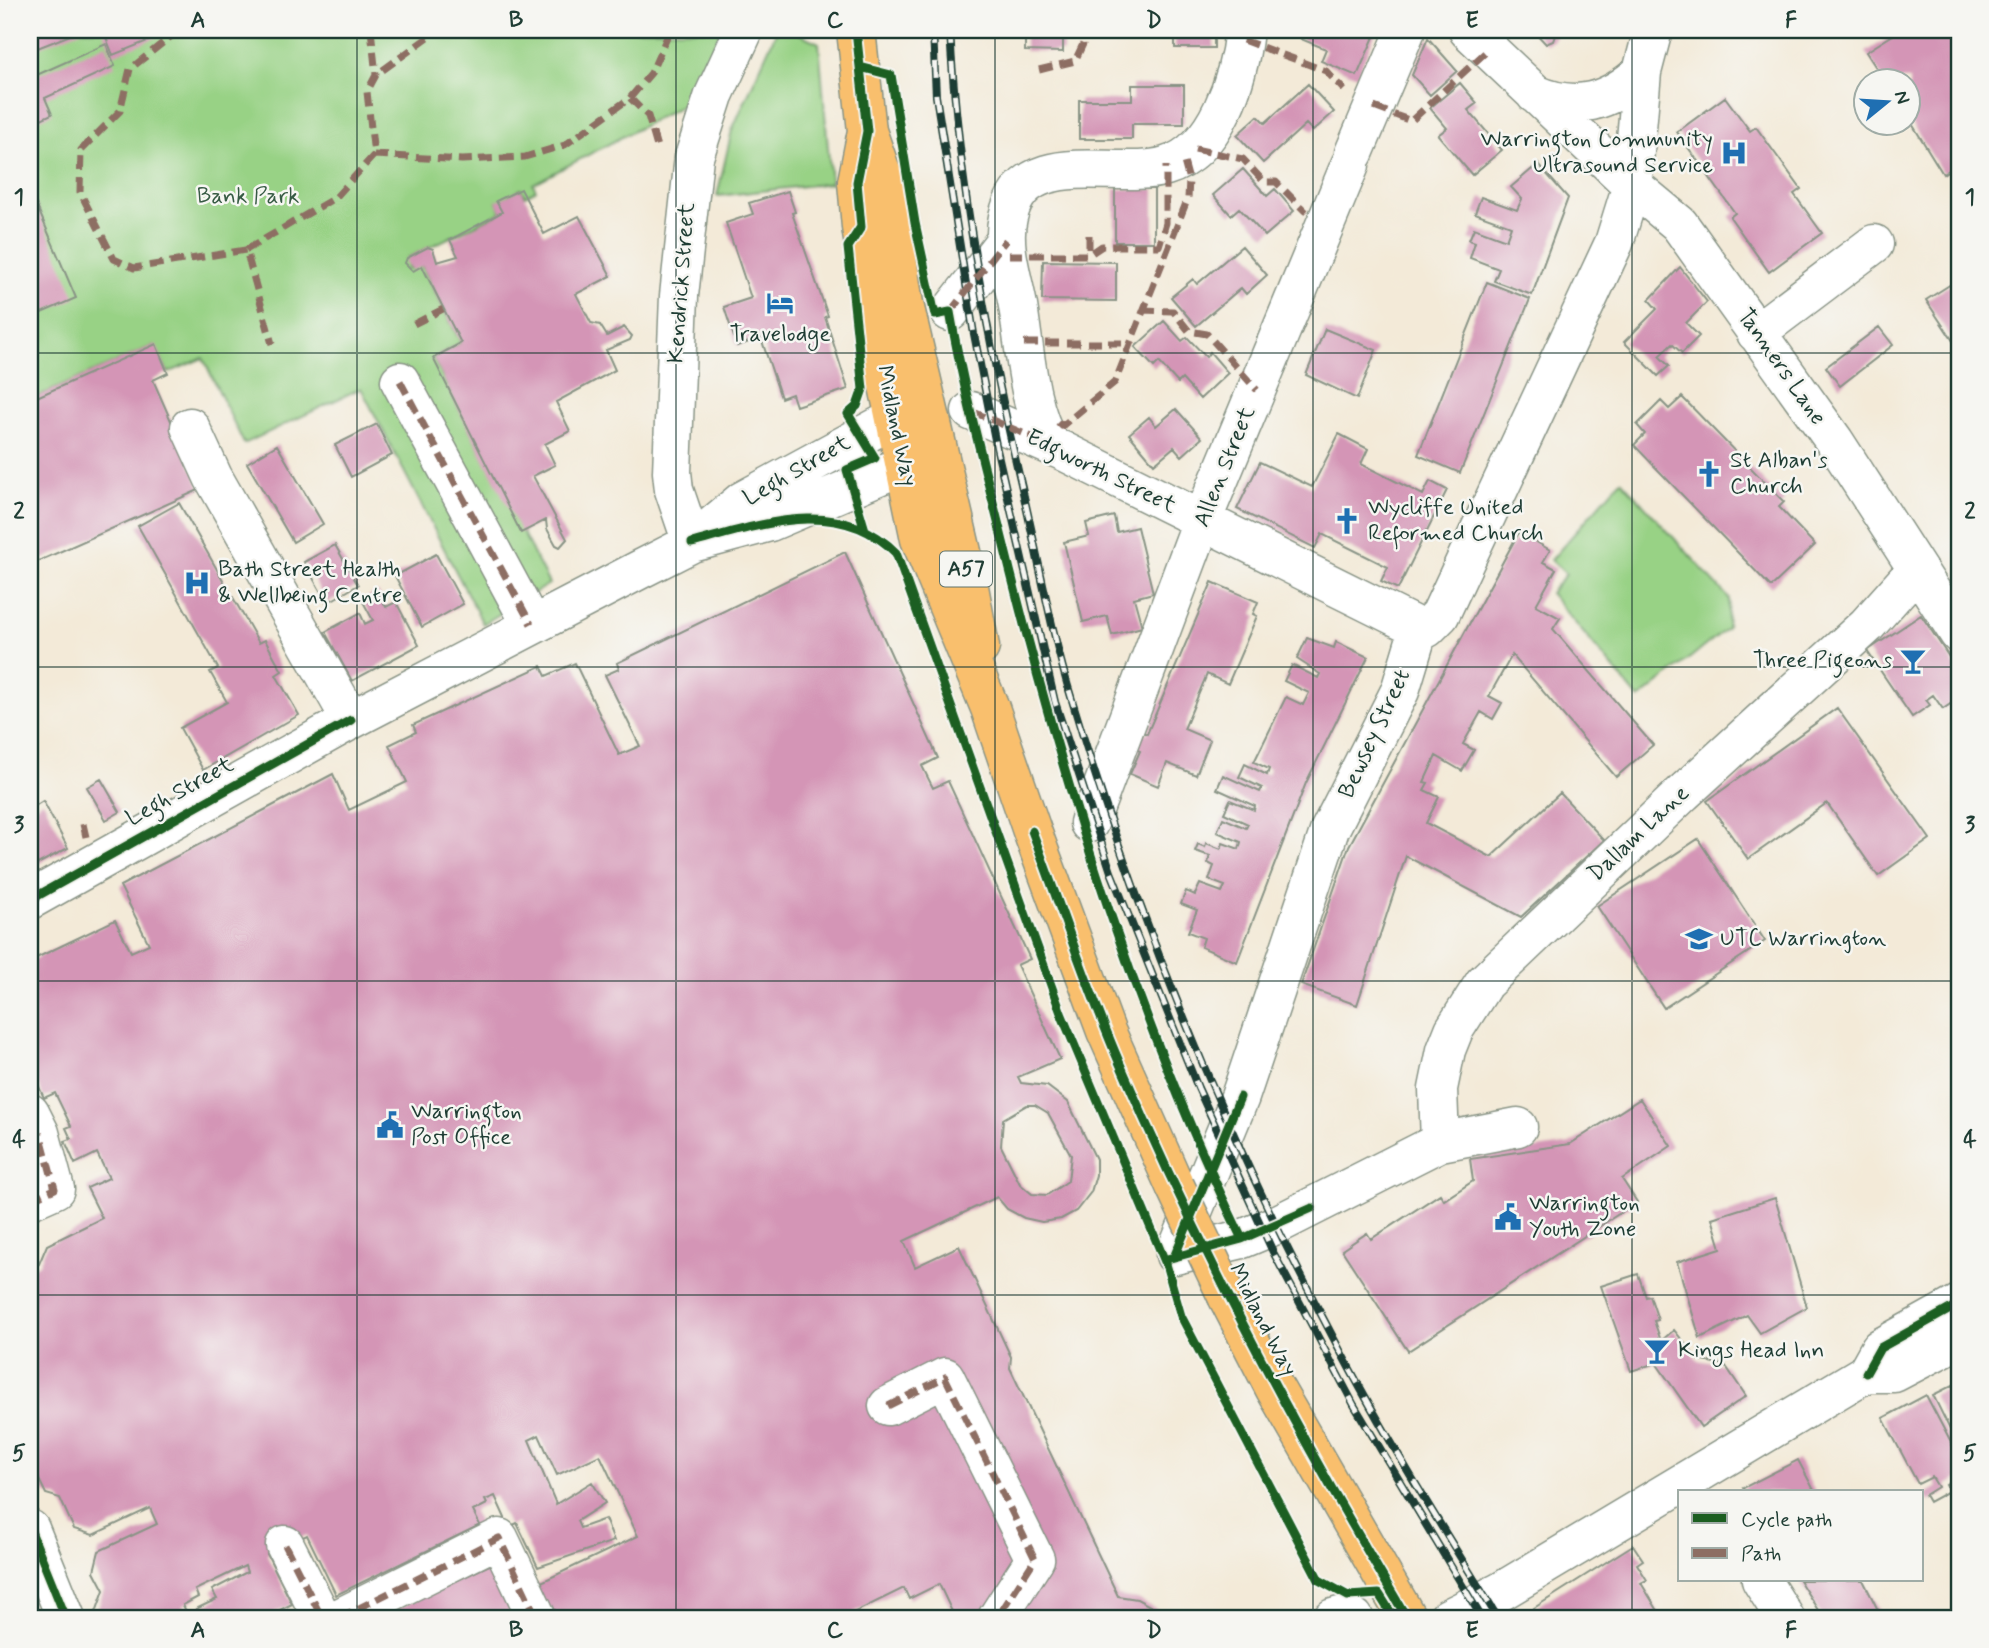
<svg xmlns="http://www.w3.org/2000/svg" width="1989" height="1648" viewBox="0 0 1989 1648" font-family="Mynerve,sans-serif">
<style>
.green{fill:#98d285;stroke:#5c885c;stroke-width:2}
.building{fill:#d495b6;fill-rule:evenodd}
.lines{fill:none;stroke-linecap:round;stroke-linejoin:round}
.minor-casing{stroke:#899486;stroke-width:41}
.highway-casing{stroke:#899486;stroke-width:41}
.minor{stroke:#fff;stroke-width:38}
.highway{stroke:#f9bf6d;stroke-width:38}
.rail-casing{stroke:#1f3d34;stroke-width:8}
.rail{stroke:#f6f6f2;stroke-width:5;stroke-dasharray:16;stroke-linecap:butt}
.highway-bridge-casing{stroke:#899486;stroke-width:41;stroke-linecap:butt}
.highway-bridge{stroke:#f9bf6d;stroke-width:38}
.quiet{stroke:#8d6e63;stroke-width:7;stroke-dasharray:14 7;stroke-linecap:butt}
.cycleway-casing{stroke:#f6f6f2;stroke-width:13}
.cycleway{stroke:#1b5e20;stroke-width:9}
.grid{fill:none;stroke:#1f3d34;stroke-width:2;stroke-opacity:0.55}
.labels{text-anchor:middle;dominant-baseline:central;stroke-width:5;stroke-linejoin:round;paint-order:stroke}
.shield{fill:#f6f6f2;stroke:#60746d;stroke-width:2}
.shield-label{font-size:21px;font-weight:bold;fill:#1f3d34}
.poi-label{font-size:23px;fill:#1f3d34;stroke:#f6f6f2;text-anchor:start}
.park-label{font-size:23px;fill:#375b44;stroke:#f6f6f2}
.street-label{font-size:23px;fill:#1f3d34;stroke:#f6f6f2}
.neatline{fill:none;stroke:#1f3d34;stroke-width:2.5}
.grid-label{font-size:23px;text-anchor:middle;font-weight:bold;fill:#1f3d34}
</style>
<rect width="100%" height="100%" fill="#f6f6f2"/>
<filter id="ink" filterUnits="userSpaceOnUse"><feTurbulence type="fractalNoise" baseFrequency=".0143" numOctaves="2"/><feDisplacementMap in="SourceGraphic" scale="14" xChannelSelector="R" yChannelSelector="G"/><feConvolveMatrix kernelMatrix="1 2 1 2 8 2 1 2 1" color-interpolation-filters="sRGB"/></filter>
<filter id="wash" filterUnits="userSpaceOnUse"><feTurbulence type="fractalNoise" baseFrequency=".00686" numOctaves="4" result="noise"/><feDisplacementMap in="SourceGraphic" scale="28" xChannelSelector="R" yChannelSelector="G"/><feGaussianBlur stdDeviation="1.57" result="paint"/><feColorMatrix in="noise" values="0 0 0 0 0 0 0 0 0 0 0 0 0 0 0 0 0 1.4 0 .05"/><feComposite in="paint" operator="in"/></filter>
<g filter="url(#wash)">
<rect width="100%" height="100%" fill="#f3ead8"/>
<path class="green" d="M30,30h691l-29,70 -159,84 3,6 -11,6 -4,-7 -24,13 5,10 -95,46 1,11 14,-3 39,77 -28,15 116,226 -66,40 -122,-236 -117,56 -41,-86 -35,15 -13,-28 -125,55z
M777,30h14l28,13 12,140 -114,13 15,-66z
M1621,480l108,118 -2,30 -88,71 -89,-106 16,-19 -15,-14z"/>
<g id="blocks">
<path class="building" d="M30,30h53l-53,21z
M103,30h60l2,4 -52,21z
M1025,30h38v22l-38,-1z
M1175,30h39v18h-39z
M1305,30h72l-20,46 -36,-15 5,-12 -25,-10z
M1533,30h24l-4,11 -7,3z
M1901,30h51l7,11v122l-16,11 -34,-55v-39h-25l-18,-28z
M1428,38l29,33 -27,24 -18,-20z
M106,44l9,22 -70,32 7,16 -22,10v-46z
M1460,83l17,20 -9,7 34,40 -30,25 -34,-40 9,-7 -17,-20z
M1308,84l26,28 -21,19 -7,-7 -43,39 -26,-28 21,-19 7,7z
M1132,85h52v39h-52v15h-53v-39h53z
M1725,97l25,34 6,-4 45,62 -7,5 28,39 -53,39 -39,-55 5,-4 -58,-81z
M1538,164l30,34 -36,97 -38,-14 5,-12 -29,-11 5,-16 -6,-2 5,-12 32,12 5,-14 -36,-13 6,-16 36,13 5,-11 -11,-12z
M1243,169l24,27 8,-7 19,22 -29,25 -26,-28 -8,7 -18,-20z
M521,189l23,45 35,-18 32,60 -35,18 15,29 9,2 7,11 17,-9 8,9 -2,4 -24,10 9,20 -59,32 14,29 -25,13 10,21 -22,11 34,63 -7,8 -4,-2 -9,-16 -1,-9 -25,13 -88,-175 28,-15 -39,-77 -9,5 -8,-8 2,-5 21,-11 5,2 4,13 21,-6 -8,-16 52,-28 -6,-11z
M1115,189h39v53h-39z
M30,190l46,108 -46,20z
M788,191l7,21 -3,1 36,103 -3,1 23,72 -52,17 -4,-12 -11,4 -20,-60 -24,8 -13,-39 27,-9 -25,-75 27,-9 -4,-11z
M1242,246l25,29 -21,19 -5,-6 -45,38 -25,-29 22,-18 4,5z
M1043,261l73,1v39l-74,-1z
M1680,267l27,35 -21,21 13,13 -17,17 -10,-9 -13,12 10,10 -11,10 -34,-34 33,-33 -8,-9z
M1959,279v71l-33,-50z
M1487,282l43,17 -70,174 -42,-18z
M1164,321l18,20 5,-4 19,20 4,-5 18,21 -28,26 -18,-20 -4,4 -19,-21 -5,5 -19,-20z
M1879,327l14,18 -53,41 -14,-19z
M1325,329l51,21 -19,49 -51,-24z
M156,344l12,29 -15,7 48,109 -171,76v-165z
M1682,397l102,105 -5,5 36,38 -44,42 -137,-142 11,-11 -8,-9 24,-24 8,8z
M1176,409l26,29 -20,18 -8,-9 -20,17 -25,-30 20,-17 7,9z
M377,424l15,31 -41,22 -16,-32z
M1339,434l29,15 -7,15 62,31 7,-14 17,9 -49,99 -17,-8 7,-14 -66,-33 -7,14 -78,-39 23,-47 52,25z
M277,445l46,79 -30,18 -46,-79z
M179,503l80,140 6,-3 17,31 -6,4 23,40 -96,55 -23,-42 47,-26 -17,-30 8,-4 -80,-142z
M1114,516l3,16 20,-5 16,66 -19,5 8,29 -30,8 -5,-19 -24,6 -19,-80 25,-6 -3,-13z
M1519,532l31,18 -7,12 13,7 -20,36 24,13 -7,11 100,116 -37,32 -104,-122 -23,41 13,7 -9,16 -12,-7 -18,32 11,6 -12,21 -26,-15 -12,26 4,1 -4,7 15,7 -13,26 65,34 69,-64 44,47 -83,77 -115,-61 -49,149 -56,-20 48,-139z
M335,545l23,40 -31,18 -23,-41z
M845,552l93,206 -16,8 11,22 15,-7 82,178 -13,6 43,94 -42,18 3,6 26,3 21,16 28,57v16l-5,17 -15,19 -15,8 -19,3 -18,-4 -17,-9 -10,-12 -93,44 11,26 44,-21 52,111 -1,11 108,228 19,3 35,19h-217l-16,-34 -30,15 -5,-11 -61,30h-296l-14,-32 105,-50 -38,-81 -43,20 -18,-40 -10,5 27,64 36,-22 13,21 -28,18 3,7 25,-9 9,22 -76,26 -21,-44 -8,4 -14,-31 -10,4 2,4 -14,7 7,14 -144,70 -29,-60 -40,19 25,50 -22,11 1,3h-70l-5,-9 21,-10 -5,-9 35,-18 -2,-6 -50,24 3,7 -15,8 6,13h-95l10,-28 -10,-19 5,-20 58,-27 -7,-16 -57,27 -19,-6 -14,-31 -14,-4 -16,-33v-192l9,-5 8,-19 55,-27 -15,-30 22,-10 -12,-25 -22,11 -10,-23 6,-2 -5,-11 5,-2 -16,-33 -11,5 -14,-31v-106l85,-41 16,32 18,-8 -29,-58 213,-112 16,36 58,-28 -18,-37 27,-13 -3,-7 128,-59 5,10 29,-13 44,92 21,-9 -35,-71 14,-6 -2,-6zM1027,1105h8l13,8 23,42 -3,26 -21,14 -15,-1 -12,-10 -19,-38 2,-27z
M436,554l27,50 -41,23 -27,-51z
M1212,582l46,20 -5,12 4,2 -29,68 -21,-10 -23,55 26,11 -14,35 -29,-12 -9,23 -28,-12 10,-23 -7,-3 7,-17 7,3z
M378,592l8,15 10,-5 23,43 -67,36 -27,-49 35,-19 5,11 8,-4 -11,-20z
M1921,615l38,57v26l-16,11 -10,-14 -7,5 4,5 -18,12 -45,-66z
M1307,638l27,10 2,-6 32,15 -62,126 -69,179 -36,-15 3,-9 -16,-6 9,-22 -16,-6 5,-13 9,4 5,-11 22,8 3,-6 -16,-6 5,-14 -6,-3 2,-7 -15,-5 3,-7 7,3 1,-4 15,6 2,-6 16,6 2,-7 -24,-10 6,-14 23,10 2,-4 -24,-11 6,-13 24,10 1,-4 -38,-17 6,-14 37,17 2,-4 -23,-11 6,-13 22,11 2,-6 -15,-7 32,-65 17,8 6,-12 -25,-12 8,-16 26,13 2,-4 -23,-15z
M1837,708l93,131 -52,37 -51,-73 -79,56 -41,-58z
M101,779l19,33 -14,8 -19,-33z
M43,801l25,47 -38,20v-59z
M1698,839l67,102 -101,67 -67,-102z
M1640,1099l31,47 -49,33 15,23 -229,149 -66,-101 25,-17 4,6 69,-45 4,6 29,-19 -3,-22 100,-15z
M1775,1198l32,109 -47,26 -13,-18 -47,23 -23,-76 44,-14 -9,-30z
M1638,1274l8,23 4,-1 8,24 -4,1 7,20 13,-11 24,30 27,5 21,31 -45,31 -45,-64 -25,8 -30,-85z
M1959,1382v66l-26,-53z
M1926,1395l33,63v20l-13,7 3,6 -20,11 -4,-7 13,-8 -6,-10 -14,7 -35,-66z
M1798,1460l17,32h-69l-3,-4z
M1633,1545l10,15 -6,4 10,16 -6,3 19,31 -6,4h-114l-6,-10z
M500,1560l24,58h-146z
M1799,1580h64l19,38h-59z"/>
</g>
</g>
<g filter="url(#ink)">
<use href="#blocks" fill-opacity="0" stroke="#899486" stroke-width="2"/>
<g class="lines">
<defs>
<path id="minor" d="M1468,30l164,155 47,39 156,218 124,192
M1535,94c41,18 74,8 107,-22
M1354,153l52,-123
M950,312l56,-72
M1756,333l118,-89
M400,381l131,243
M971,411l92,40 356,177
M190,427l23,50 138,243
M1051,445c-23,-35 -26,-97 -33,-139 -5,-28 -17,-61 -10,-89 16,-73 108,-36 158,-51 51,-15 73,-89 78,-136
M692,543l-18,-53 -2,-18 7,-176 15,-139 20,-62 30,-65
M1419,628h8l13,-13 174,-372 18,-58 10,-113 11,-42
M1089,823l113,-302 148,-356
M30,900l321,-180 288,-150 53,-27 78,-21 134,-57 29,-32 -40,-14 -151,82 -50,42
M30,1113l10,20 15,56 -25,11
M1440,1142l-2,-53 8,-39 8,-20 30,-47 199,-190 184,-168 50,-56
M1175,1255l65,-158 90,-268 70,-138 19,-63
M1175,1255l67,-16 36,-15 162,-82 78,-15
M1866,1373h28l65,-34
M888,1406l57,-29 90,182 -38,59
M30,1529l36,89
M285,1545l37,73
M1761,1580l24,38
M339,1618l160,-80 38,80
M1333,1618l7,-2 14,2
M1448,1618l52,-26 366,-219 14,-25 79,-44"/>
<path id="highway" d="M856,30l11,101 18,52 19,121 61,261 15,82
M867,131l-10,51 4,45 19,120 40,192 70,169 42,123 74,200 69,155
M1227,1296l48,93 132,229"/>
</defs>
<use href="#minor" class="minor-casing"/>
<use href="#highway" class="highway-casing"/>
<use href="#minor" class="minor"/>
<use href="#highway" class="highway"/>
<defs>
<path id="rail" d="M933,30l3,66 38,238 23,116 58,252 56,170 87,216 75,164 81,153 128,213
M950,30c8,158 39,317 75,471 15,66 27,134 47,199 66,221 154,436 262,639 50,96 107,187 164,279"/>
</defs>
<use href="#rail" class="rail-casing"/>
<use href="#rail" class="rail"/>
<defs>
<path id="highway-bridge" d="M1175,1186l52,110"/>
</defs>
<use href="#highway-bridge" class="highway-bridge-casing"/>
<use href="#highway-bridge" class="highway-bridge"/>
<path class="quiet" d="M179,30l-49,39 -10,42 -39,39 -1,42 34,67 20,9 112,-18 26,94
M371,30l5,45
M1243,40l83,31 18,19
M1039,70l36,-9 8,-17 -1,-14
M630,98l18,18 9,31
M1374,107l37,14 77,-71
M1195,149l48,10 21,23h12l30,30
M374,155l88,5 63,-3 40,-12 65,-47 21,-25 19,-43
M1089,235v20
M246,250l90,-53 38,-42 -7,-63 9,-17 62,-45
M1009,255h80l13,-9h57l7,-23v-57
M1142,310l31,1 16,20 18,3 50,56
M950,312l56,-72
M414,324l29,-15
M1024,343h104
M400,381l131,243
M971,411l80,34
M1058,422l4,4 53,-44 73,-184 1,-18 -6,-22
M83,824l3,13
M30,1200l25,-11 -15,-56
M888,1406l57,-29 90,182 -38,59
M285,1545l37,73
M339,1618l160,-80 38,80"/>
<defs>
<path id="cycleway" d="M856,30l11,101 -10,51 4,45 -13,20 15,142 -6,17 -9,8 27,44 -28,12 18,60
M860,67l31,8 24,148 20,92 15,-3c15,87 39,172 60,258 58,230 129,455 232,669
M692,543c67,-18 148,-48 204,10l165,460 105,251 15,52 138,264 29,16 31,-2 15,24
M1032,831c29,77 55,157 88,233 82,192 180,375 287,554
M30,900l321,-180
M1175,1255l65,-158
M1167,1259l75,-20 70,-31
M1866,1373l14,-25 79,-44
M30,1529l36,89"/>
</defs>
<use href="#cycleway" class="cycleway-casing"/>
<use href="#cycleway" class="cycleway"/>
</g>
</g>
<path class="grid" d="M357,30v1588M676,30v1588M995,30v1588M1313,30v1588M1632,30v1588M30,353h1929M30,667h1929M30,981h1929M30,1295h1929"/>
<defs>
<symbol id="hospital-bare" viewBox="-9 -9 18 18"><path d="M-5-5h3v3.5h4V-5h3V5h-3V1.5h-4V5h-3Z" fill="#1f6fb2" stroke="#f6f6f2" stroke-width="2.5" paint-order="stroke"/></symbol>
<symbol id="hotel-bare" viewBox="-9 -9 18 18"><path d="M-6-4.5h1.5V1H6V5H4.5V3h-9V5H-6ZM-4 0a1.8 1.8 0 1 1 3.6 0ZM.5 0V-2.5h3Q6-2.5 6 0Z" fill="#1f6fb2" stroke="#f6f6f2" stroke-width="2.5" paint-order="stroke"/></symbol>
<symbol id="church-bare" viewBox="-9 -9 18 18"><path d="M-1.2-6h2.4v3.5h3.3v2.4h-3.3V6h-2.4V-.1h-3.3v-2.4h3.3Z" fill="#1f6fb2" stroke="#f6f6f2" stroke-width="2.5" paint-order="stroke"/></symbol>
<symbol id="bar-bare" viewBox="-9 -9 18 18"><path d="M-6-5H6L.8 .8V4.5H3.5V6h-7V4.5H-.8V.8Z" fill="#1f6fb2" stroke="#f6f6f2" stroke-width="2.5" paint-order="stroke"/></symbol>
<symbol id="school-bare" viewBox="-9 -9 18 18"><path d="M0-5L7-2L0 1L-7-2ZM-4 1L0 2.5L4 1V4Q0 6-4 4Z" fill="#1f6fb2" stroke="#f6f6f2" stroke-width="2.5" paint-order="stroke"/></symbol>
<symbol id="civic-bare" viewBox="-9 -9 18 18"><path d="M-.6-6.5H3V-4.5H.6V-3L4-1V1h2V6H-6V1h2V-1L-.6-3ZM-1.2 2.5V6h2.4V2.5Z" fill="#1f6fb2" stroke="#f6f6f2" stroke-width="2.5" paint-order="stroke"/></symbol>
</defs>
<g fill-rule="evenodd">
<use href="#hospital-bare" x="1715" y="134" width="38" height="38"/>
<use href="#hotel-bare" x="761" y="284" width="38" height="38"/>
<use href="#church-bare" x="1690" y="455" width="38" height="38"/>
<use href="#church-bare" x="1328" y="502" width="38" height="38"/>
<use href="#hospital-bare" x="178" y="564" width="38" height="38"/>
<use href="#bar-bare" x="1894" y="642" width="38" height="38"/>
<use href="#school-bare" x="1680" y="920" width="38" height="38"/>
<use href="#civic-bare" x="371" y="1106" width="38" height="38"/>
<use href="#civic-bare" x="1489" y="1198" width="38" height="38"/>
<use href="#bar-bare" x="1638" y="1332" width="38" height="38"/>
</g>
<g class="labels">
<rect class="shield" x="940" y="551.5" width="52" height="35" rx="5"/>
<g class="shield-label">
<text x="966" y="569">A57</text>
</g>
<g class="poi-label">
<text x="1713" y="140" text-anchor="end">Warrington Community<tspan x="1713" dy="26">Ultrasound Service</tspan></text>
<text x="780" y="335" text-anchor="middle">Travelodge</text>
<text x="1730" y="461">St Alban's<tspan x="1730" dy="26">Church</tspan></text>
<text x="1368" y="508">Wycliffe United<tspan x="1368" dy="26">Reformed Church</tspan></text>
<text x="218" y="570">Bath Street Health<tspan x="218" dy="26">&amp; Wellbeing Centre</tspan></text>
<text x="1892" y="661" text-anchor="end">Three Pigeons</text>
<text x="1720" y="939">UTC Warrington</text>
<text x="411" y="1112">Warrington<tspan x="411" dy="26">Post Office</tspan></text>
<text x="1529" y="1204">Warrington<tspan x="1529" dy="26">Youth Zone</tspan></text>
<text x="1678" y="1351">Kings Head Inn</text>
</g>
<g class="park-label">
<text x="248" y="197">Bank Park</text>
</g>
<g class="street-label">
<text transform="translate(682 283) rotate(-86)">Kendrick Street</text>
<text transform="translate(1781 367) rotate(55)">Tanners Lane</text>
<text transform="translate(896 426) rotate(78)">Midland Way</text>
<text transform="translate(1225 467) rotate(-68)">Allen Street</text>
<text transform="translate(797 471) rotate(-30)">Legh Street</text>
<text transform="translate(1101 472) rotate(26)">Edgworth Street</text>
<text transform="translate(1375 734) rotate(-65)">Bewsey Street</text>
<text transform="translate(180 792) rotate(-29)">Legh Street</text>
<text transform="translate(1639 834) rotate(-43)">Dallam Lane</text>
<text transform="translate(1262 1320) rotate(63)">Midland Way</text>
</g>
</g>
<rect width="1989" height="1648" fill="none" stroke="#f6f6f2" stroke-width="77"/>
<rect x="1678" y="1490" width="245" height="91" fill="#f6f6f2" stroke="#a0aca6" stroke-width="2"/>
<rect x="1692" y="1513" width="35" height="10" fill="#1b5e20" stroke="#a0aca6" stroke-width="2"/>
<text x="1741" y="1526" font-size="21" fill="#1f3d34">Cycle path</text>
<rect x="1692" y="1548" width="35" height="10" fill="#8d6e63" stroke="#a0aca6" stroke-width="2"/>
<text x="1741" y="1560" font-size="21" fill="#1f3d34">Path</text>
<g transform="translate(1887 102) rotate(72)"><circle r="33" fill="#f6f6f2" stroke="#a0aca6" stroke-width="2"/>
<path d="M0-5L12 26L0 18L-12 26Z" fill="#1f6fb2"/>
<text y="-10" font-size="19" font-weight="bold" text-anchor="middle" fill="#1f3d34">N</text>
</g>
<rect x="38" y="38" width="1913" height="1572" class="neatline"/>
<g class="grid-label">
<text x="198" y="27">A</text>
<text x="516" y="27">B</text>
<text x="835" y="27">C</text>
<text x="1154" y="27">D</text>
<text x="1472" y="27">E</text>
<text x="1791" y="27">F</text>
<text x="19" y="204">1</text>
<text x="1970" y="204">1</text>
<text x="19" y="518">2</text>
<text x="1970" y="518">2</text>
<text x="19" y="832">3</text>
<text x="1970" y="832">3</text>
<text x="19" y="1146">4</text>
<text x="1970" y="1146">4</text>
<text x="19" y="1460">5</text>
<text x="1970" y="1460">5</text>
<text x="198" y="1637">A</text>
<text x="516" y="1637">B</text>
<text x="835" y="1637">C</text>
<text x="1154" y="1637">D</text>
<text x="1472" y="1637">E</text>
<text x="1791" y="1637">F</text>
</g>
</svg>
